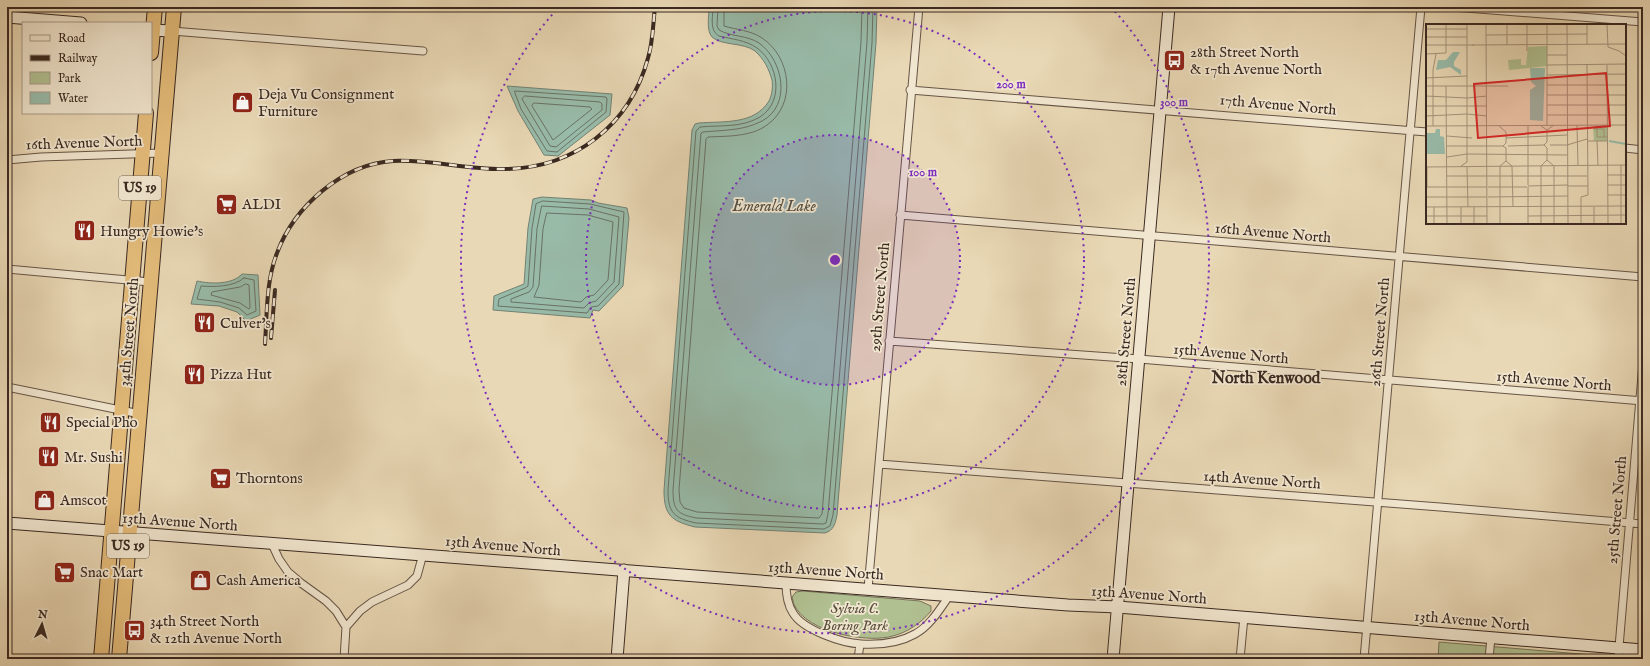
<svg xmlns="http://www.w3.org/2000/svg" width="1650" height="666" viewBox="0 0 1650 666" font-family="'IM FELL English',serif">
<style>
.green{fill:#b1c091;stroke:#767459}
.water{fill:#98bba9;stroke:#728173}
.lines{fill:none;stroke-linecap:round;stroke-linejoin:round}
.shore{stroke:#697265;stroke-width:1}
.street-casing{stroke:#665546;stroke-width:9}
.secondary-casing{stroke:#3a2921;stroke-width:13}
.highway-casing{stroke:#3a2921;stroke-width:16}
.street{stroke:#f1e6cf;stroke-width:7}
.secondary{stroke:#f1e6cf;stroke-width:11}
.highway{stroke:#e4bc7a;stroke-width:14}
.rail-casing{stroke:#3a2921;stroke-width:4}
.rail{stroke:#f1e6cf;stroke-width:2.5;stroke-dasharray:8;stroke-linecap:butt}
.ring{fill:none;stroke:#7b2cbf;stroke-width:2;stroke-dasharray:2 4}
.labels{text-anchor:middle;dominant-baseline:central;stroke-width:3.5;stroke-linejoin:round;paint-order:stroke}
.shield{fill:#f1e6cf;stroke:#716255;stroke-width:1}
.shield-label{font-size:14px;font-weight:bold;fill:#3a2921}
.poi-label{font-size:15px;fill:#3a2921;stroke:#f1e6cf;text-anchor:start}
.street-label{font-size:15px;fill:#3a2921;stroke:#f1e6cf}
.park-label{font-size:15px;font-style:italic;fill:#584f3d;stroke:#f1e6cf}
.water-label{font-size:16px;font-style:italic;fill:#524e43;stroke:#f1e6cf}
.neighbourhood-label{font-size:16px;font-weight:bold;fill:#3a2921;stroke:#f1e6cf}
.inset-river{fill:none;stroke:#98bba9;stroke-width:2}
.inset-road{fill:none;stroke:#a3927a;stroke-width:1}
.view{fill:#d62828;fill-opacity:0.15;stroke:#d62828;stroke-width:2}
.inset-edge{fill:none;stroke:#3a2921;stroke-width:2}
.centre{fill:#7b2cbf;stroke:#f1e6cf;stroke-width:2}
.ring-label{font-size:12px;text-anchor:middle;font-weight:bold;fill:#7b2cbf;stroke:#f1e6cf;stroke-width:3.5;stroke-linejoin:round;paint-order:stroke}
</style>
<rect width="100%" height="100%" fill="#e9d8b5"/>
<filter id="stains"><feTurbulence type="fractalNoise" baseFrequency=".005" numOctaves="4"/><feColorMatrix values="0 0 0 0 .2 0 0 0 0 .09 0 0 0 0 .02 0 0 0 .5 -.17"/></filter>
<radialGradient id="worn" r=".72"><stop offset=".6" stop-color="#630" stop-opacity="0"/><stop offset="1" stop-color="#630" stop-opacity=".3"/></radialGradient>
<path class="green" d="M803,591l117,10 11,5v5c-10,12 -23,21 -38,25 -27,8 -97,-5 -101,-39l4,-5z
M1439,642l165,14 4,3h-170z"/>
<path class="water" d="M709,7h168l-1,36 -39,472c-2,9 -3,15 -12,18l-130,-6c-24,-6 -31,-12 -31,-37l28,-360 3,-6 4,-1c25,-2 55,2 70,-22 3,-6 4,-14 3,-21 -3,-11 -8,-21 -17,-29 -12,-9 -33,-5 -43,-14 -6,-7 -3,-21 -3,-30z
M507,86l105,8 -2,21 -52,41 -14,-1 -26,-44z
M542,197l49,3 7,3 29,5 2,10 -6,68 -24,25 -6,-1 -3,8 -97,-8 1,-14 30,-12 4,-56 5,-29z
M242,274l16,1 2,40 -14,6 -9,-9 -18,-6 -28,-2 6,-23c14,3 35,4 45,-7z"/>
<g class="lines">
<path class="shore" d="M713,7c0,10 -4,23 6,29 12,3 27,4 38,12 21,15 28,53 3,69 -18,11 -40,8 -60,10l-4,4 -28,359c0,23 6,28 28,33l128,6 6,-3 3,-11 39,-472 1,-36
M718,7l-1,19 2,4c12,7 28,5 40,13 24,17 33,62 3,78 -19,10 -39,9 -59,11l-2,1 -28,357c0,20 4,24 23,28l127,6 3,-1 2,-9 39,-472 1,-35
M724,7v19c13,4 26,4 38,12 29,19 35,66 5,87 -16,12 -40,11 -59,12l-2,2 -27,351 1,12 4,6 13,4 122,6 3,-4 39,-472 1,-35
M515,91l91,6 1,2 -1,13 -49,40 -10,-1 -26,-42 -6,-16z
M525,96l75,6 2,2v6l-46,37 -6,-1 -28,-47z
M534,103l56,4 2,2 -39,31 -21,-34z
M543,201l47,3 34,8 -5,72 -21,22 -7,1 -4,6 -89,-7 1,-7 26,-11 3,-2 4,-58 4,-24z
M542,206l47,3 30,8 -5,65 -18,19 -7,2 -5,5 -73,-6v-3l18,-7 4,-5 4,-58z
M547,213l41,2 25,7 -5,58 -14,15 -8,2 -5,5 -47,-5 5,-12 4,-56z
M244,278l10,2 2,31 -9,4 -8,-7 -19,-6 -23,-3 4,-13c13,1 33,1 43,-8z
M246,284l3,1 1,23 -1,1 -9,-6 -29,-8 1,-3 28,-5z"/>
<defs>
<path id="street" d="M1453,7l190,15
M172,31l251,20
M910,90l517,42
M1625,148l18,2
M7,160l34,-3 120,-4
M900,215c248,19 495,42 743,62
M7,269l143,13
M889,341l250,18 504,42
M7,387l133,27
M879,464l561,43 203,17
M272,544l7,15 9,13 13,11 25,18 10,10 10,16 -2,32
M786,583c0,11 1,21 7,30 10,17 49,30 68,31 17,1 38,-1 54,-10 15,-8 25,-25 34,-38
M868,589l51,-582
M346,627l14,-16 12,-9 36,-17 9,-9 6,-22
M858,659l2,-15
M1240,659l4,-42
M1364,659l57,-652
M1489,659l2,-22
M1618,659l25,-296"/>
<path id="secondary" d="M7,17l74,6
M151,30l21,1
M7,523l779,60 282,22 50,2 525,43
M617,659l7,-89
M1113,659l56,-652"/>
<path id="highway" d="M151,53l4,-46
M101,659l45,-546
M119,659l55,-652"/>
</defs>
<use href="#street" class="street-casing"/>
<use href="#secondary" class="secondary-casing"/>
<use href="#highway" class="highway-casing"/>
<use href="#street" class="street"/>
<use href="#secondary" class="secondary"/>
<use href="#highway" class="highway"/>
<defs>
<path id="rail" d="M271,338l4,-48
M265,344c2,-30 1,-63 12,-91 17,-46 65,-89 116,-92 37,-2 75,9 112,8 70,-1 125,-44 143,-111 5,-16 5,-34 7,-51"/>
</defs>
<use href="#rail" class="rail-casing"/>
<use href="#rail" class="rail"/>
</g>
<circle cx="835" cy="260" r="125" fill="#7b2cbf" fill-opacity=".12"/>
<g class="ring">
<circle cx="835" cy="260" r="125"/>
<circle cx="835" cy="260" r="249"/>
<path d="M1111 7A374 374 0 1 1 559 7"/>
</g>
<defs>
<symbol id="bus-square" viewBox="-11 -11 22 22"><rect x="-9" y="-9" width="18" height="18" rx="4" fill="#8f2418" stroke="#f1e6cf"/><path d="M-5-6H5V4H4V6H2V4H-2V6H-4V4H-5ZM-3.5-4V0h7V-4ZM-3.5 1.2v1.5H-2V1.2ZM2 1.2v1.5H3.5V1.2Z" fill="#fff"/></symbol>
<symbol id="shop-square" viewBox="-11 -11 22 22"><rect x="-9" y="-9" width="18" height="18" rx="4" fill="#8f2418" stroke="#f1e6cf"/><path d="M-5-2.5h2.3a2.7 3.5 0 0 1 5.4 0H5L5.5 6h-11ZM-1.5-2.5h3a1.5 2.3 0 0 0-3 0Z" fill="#fff"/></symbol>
<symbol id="supermarket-square" viewBox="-11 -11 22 22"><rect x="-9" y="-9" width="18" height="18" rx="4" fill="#8f2418" stroke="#f1e6cf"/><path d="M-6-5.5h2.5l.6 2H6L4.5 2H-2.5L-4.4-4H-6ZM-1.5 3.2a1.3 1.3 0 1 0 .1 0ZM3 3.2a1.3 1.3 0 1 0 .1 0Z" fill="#fff"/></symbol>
<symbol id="restaurant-square" viewBox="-11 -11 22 22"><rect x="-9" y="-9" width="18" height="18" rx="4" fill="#8f2418" stroke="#f1e6cf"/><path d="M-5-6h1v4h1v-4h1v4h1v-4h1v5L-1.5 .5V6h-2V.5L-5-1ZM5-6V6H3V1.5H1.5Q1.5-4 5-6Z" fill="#fff"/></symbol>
</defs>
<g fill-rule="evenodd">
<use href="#bus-square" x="1162" y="48" width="25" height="25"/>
<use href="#shop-square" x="230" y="90" width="25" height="25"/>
<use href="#supermarket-square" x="214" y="192" width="25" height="25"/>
<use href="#restaurant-square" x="72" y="218" width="25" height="25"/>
<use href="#restaurant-square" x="192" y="310" width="25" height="25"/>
<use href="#restaurant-square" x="182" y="362" width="25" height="25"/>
<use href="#restaurant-square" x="38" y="410" width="25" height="25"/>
<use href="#restaurant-square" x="36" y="444" width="25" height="25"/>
<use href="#supermarket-square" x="208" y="466" width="25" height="25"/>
<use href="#shop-square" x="32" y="488" width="25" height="25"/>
<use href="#supermarket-square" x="52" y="560" width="25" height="25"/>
<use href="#shop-square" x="188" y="568" width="25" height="25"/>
<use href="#bus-square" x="122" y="618" width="25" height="25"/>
</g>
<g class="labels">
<g class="shield">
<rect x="119" y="176" width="42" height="24" rx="3"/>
<rect x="107" y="534" width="42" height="24" rx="3"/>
</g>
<g class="shield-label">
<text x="140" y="188">US 19</text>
<text x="128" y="546">US 19</text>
</g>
<g class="poi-label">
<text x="1190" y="52">28th Street North<tspan x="1190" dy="17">&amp; 17th Avenue North</tspan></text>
<text x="258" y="94">Deja Vu Consignment<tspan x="258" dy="17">Furniture</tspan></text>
<text x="242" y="204">ALDI</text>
<text x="100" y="231">Hungry Howie's</text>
<text x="220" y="323">Culver's</text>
<text x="210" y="374">Pizza Hut</text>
<text x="66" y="422">Special Pho</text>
<text x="64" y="457">Mr. Sushi</text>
<text x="236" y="478">Thorntons</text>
<text x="60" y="500">Amscot</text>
<text x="80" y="572">Snac Mart</text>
<text x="216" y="580">Cash America</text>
<text x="150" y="621">34th Street North<tspan x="150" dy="17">&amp; 12th Avenue North</tspan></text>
</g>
<g class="street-label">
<text transform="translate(1278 105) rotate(5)">17th Avenue North</text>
<text transform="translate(84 143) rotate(-2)">16th Avenue North</text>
<text transform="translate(1273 233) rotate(5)">16th Avenue North</text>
<text transform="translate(880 297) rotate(-85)">29th Street North</text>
<text transform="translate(129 332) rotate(-85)">34th Street North</text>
<text transform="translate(1126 332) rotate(-85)">28th Street North</text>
<text transform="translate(1380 332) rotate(-85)">26th Street North</text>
<text transform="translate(1231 354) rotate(5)">15th Avenue North</text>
<text transform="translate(1554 381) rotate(5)">15th Avenue North</text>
<text transform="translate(1262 480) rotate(4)">14th Avenue North</text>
<text transform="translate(1617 510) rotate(-85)">25th Street North</text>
<text transform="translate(180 522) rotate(4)">13th Avenue North</text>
<text transform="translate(503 546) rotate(5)">13th Avenue North</text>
<text transform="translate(826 571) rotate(4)">13th Avenue North</text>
<text transform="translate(1149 595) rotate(4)">13th Avenue North</text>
<text transform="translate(1472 621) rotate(5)">13th Avenue North</text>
</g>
<g class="park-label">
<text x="855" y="608">Sylvia C.<tspan x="855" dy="17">Boring Park</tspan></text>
</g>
<g class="water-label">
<text x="774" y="207">Emerald Lake</text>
</g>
<g class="neighbourhood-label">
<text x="1266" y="379">North Kenwood</text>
</g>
</g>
<g transform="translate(1426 24)">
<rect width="200" height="200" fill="#e9d8b5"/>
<path d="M121,22v20l-38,4 -1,-10 13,-1v6h5l2,-18zM167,102h14v15h-13z" fill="#b1c091"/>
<path d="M27,28h7l-6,10v4l7,4v5l-11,-8 -14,3 2,-10h8zM104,44h15l-2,53 -13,-1v-30l6,-4 -5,-4zM10,105h4v7l4,1 1,17h-19v-21h9z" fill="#98bba9"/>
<path class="inset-river" d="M183,117l17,3"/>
<path class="inset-road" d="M60,0h76M60,0l1,200M101,0v27M121,0v101M141,0l1,200M161,0v20M181,0l1,23 11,4 7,5M81,1v20M0,5h41M60,11l101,-1M0,13h41M0,21v-21M0,21h48M46,21l154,-1M0,30l20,-1v-29M121,31h20M121,41l79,-1M181,41l1,159M121,51l79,-1M0,54l41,-2M121,61h79M0,62h82M20,62l1,138M121,71h79M0,72l41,2 20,-2M121,81h79M0,82h61M121,91h79M0,92l41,-2 20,2M151,101l1,40M171,101v12h11M0,102l200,-1M7,102v-56l3,-16M73,102l7,6v11l-3,3 3,2v13M102,102v59M115,102l6,4 7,-5M168,105h10v8M21,112l25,2M80,114l61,-3M161,117h21M171,117l1,24M118,121l3,-3v-12M118,121l3,3v12M124,121h17l20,-6M21,122h56M82,122l36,-1M21,133l20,-3 100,1M195,141v59M35,142l6,-4v-138M0,143l200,-2M1,143v20M41,143l1,40M181,151h19M21,152h140M182,161h18M102,162l40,-1M142,162h20M0,163h61M62,163h39M182,171h18M0,173h61M62,173l80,-1M0,183l200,-1M35,183v17M168,183v17M0,192h61M102,192l98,-1M8,200v-17M48,200v-17M74,200v-58l6,-5 6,5 1,41M102,200v-37M115,200v-58l6,-6 7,6v58M155,200v-27l7,-2 -1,-130"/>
<path class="view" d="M180,49l4,53 -132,12 -4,-54z"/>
<rect width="200" height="200" class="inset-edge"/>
</g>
<circle cx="835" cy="260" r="6" class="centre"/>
<g class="ring-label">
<text x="1011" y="88">200 m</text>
<text x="1174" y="106">300 m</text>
<text x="923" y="176">100 m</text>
</g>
<rect width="1650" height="666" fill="none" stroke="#e9d8b5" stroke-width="24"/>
<rect x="8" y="8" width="1634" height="650" fill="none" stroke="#3a2921" stroke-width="2"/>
<rect x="12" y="12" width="1626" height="642" fill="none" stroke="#3a2921"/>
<rect x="22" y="22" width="130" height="92" fill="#f1e6cf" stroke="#a89a89"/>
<rect x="30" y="35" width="20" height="6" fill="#f1e6cf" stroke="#a89a89"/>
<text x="58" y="42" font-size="12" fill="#3a2921">Road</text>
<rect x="30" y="55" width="20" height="6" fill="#3a2921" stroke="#a89a89"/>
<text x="58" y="62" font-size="12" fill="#3a2921">Railway</text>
<rect x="30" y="72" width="20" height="12" fill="#b1c091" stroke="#a89a89"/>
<text x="58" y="82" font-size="12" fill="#3a2921">Park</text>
<rect x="30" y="92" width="20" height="12" fill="#98bba9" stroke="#a89a89"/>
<text x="58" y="102" font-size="12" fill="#3a2921">Water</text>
<g transform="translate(42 624) rotate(5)" stroke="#f1e6cf" stroke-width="3" paint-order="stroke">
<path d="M0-3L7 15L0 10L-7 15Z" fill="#3a2921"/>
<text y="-6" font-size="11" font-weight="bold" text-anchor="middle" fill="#3a2921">N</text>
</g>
<rect width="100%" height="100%" filter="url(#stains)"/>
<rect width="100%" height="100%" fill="url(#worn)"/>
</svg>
